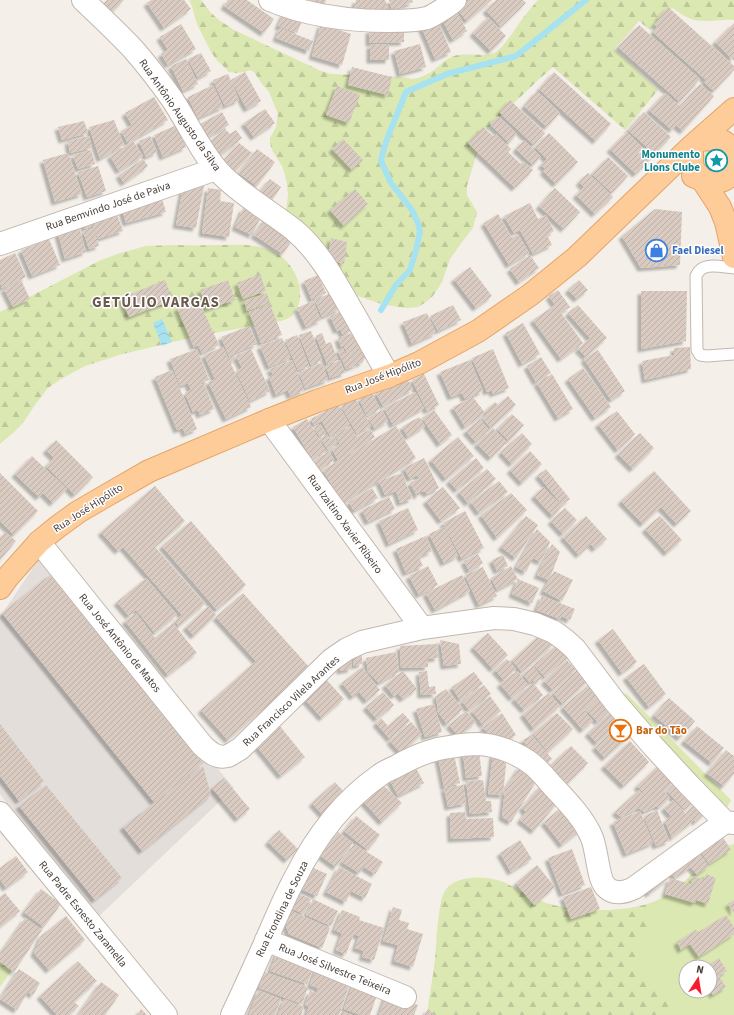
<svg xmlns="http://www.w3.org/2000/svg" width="734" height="1015" viewBox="0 0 734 1015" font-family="'Source Sans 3',sans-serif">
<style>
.industrial{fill:#e4deda}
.green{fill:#dbe8b2;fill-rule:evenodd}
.forest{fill:url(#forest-firs)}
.water{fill:url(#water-waves)}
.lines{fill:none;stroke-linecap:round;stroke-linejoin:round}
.stream{stroke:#a6e2f0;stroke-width:6}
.building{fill:url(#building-hatch);filter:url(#shadow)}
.service-casing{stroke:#c3b7ae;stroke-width:13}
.minor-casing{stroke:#c3b7ae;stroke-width:24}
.primary-casing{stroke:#e4a468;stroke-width:24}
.service{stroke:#fff;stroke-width:11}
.minor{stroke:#fff;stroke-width:22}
.primary{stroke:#fecc99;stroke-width:22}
.labels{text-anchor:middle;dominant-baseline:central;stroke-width:3;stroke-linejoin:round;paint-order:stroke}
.street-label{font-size:11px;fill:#483e37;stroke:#fff}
.culture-label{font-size:11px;font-weight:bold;fill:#0d838f;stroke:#fff;text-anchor:end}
.shop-label{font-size:11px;font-weight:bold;fill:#366cbe;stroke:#fff;text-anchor:start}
.food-label{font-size:11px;font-weight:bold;fill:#c56008;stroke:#fff;text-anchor:start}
.district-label{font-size:15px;font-weight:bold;letter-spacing:1px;fill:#6b594e;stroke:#fff}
</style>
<defs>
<pattern id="forest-firs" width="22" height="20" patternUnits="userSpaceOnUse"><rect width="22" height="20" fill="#dbe8b2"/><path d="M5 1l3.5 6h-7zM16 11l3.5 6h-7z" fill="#bdc89a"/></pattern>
<pattern id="water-waves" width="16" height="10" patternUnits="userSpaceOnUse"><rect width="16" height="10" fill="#a6e2f0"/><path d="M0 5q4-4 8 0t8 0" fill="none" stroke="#90c3ce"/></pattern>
<pattern id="building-hatch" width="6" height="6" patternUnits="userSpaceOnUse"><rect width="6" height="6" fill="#d9cbc1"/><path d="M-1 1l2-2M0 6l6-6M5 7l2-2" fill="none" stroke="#bcafa6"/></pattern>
<filter id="shadow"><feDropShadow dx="-3.5" dy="3.5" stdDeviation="1" flood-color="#0004"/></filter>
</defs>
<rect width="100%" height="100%" fill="#f4efe9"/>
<path class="industrial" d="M41,556l193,232 -137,130 -97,-124v-177z"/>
<path class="green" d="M714,148l15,9 -2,13 -20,3c-5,-12 -9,-21 7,-25z
M626,693l105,107 -10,19 -106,-119z
M734,844v171h-307c2,-18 6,-36 8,-54 2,-13 3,-26 4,-39 1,-9 1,-19 4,-27 9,-21 41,-20 60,-13 15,6 29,17 46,22 26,7 55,8 81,4 24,-3 41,-14 58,-30 10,-9 25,-27 37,-32 3,-1 6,-1 9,-2zM686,967h24v24h-24z"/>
<path class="forest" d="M189,0h12l10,13 8,7 15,10 87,41 10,3 71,3c3,0 7,1 9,2 7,0 18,-5 23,-9 6,-5 12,-11 20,-14 12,-4 33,2 42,-4 12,-9 20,-26 30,-38 4,-5 8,-9 12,-14h196v20c-14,-1 -32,4 -45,-2 -6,-2 -11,-7 -17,-10l-22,22 -11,-9 -25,28 44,41 -33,40 -72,-63 -17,15 -47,45 -8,12 -14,47v9l10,17 -4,16 -11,14 -12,17 -8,23 -5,8 -5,7 -6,5 -8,5 -11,1 -15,-2 -14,-3 -20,-7 -11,-8 -58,-72 -3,-5 2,-16 -1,-11 -2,-9 -3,-9 -10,-16 -2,-7v-5l6,-11 2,-13 -9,-22 -7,-8 -8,-12 -4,-2 -5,2 -9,1 -7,-1 -13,-13 -5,-7 -14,-28 -5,-18z
M174,245c12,0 24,1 37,0 26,0 57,-4 77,18 7,8 12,19 12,31 1,7 -3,17 -8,22 -3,2 -8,4 -11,5l-83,15 -79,19 -34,11 -24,13 -13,9 -11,14 -14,21 -10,10 -13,11v-132l99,-51 18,-7 29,-8z
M472,878h15l16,4 27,14 18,8 25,5 18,1h19l21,-2 21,-5c-1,9 -1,17 -4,25 -5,12 -14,20 -12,34 1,10 17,17 23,24 6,8 10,19 12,29h-244c2,-18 6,-36 8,-55 2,-17 2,-60 12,-72 6,-7 16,-9 25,-10z
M0,953l14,14 -14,20z"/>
<path class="water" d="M162,319l10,23 -10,4 -9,-23z"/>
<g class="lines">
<path class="stream" d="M381,310l15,-25 14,-15 6,-20 4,-18 -2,-9 -6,-13 -21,-27 -10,-22 3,-13 5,-14 17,-42 41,-18 69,-18 70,-56"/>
</g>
<path class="building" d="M107,0h17l-14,14 -8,-9z
M151,0h33l7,9 -27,19 -17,-25z
M228,0h19l27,19 -10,14 -40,-27z
M310,0h16l-2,5z
M356,0h29l4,10h-35z
M389,0h23l1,2 -21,8z
M467,0h25l-25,21 -10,-12z
M496,0h27l3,3 -25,24 -15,-17z
M668,7l66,59v4l-20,21 -10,-9 2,-2 -53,-48 4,-5 -3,-3 5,-5 -1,-1z
M456,10l11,21 -14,9 -12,-22z
M284,13l18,8 -5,12 -19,-7z
M488,17l18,19 -15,15 -18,-18z
M437,19l14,33 -16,7 -14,-33z
M734,23v38l-19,-19z
M181,24l15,25 -28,16 -7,-11 7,-4 -8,-13z
M321,24l30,10 -9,31 -30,-9z
M639,25l61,54 -20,23 -62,-55z
M280,28l33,13 -4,10 -33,-13z
M404,29v13l-35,1v-13z
M389,44v16h-19v-15z
M420,44l6,23 -26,7 -6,-23z
M201,53l10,18 -13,7 -10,-19z
M186,59l12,25 -15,7 -12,-25z
M352,67l40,10 -4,18 -40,-10z
M245,72l16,29 -14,8 -16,-29z
M554,72l57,52 -15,17 -57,-52z
M228,74l11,26 -14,6 -12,-26z
M700,84l14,12 -31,35 -7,-6 -4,5 -23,-20 16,-17 15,13z
M213,85l10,22 -25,11 -10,-21z
M337,86l23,9 -11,28 -23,-8z
M537,91l23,22 -13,14 -23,-21z
M154,97l14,23 -40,23 -7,-12 11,-6 -7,-12z
M510,100l35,33 -11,12 -35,-33z
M265,109l10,14 -21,14 -10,-14z
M222,112l7,13 -21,12 -8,-13z
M644,112l27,25 -22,23 -8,-7 6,-6 -19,-17z
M498,116l19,18 -8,9 -19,-19z
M114,120l10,25 -24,14 -11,-32z
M84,121l4,12 -26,7 -4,-13z
M177,125l9,22 -23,10 -9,-22z
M483,127l10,9 3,-2 15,15 -3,3 13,12 2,-3 10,9 -18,18 -47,-45z
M225,129l5,5 6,-4 6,8 -22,18 -11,-14z
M627,132l16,16 -5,5 10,9 -12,12 -26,-25z
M549,133l29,29 -22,22 -13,-13 3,-2 -5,-4 6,-6 -12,-12z
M89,136l3,12 -22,5 -2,-12z
M150,136l7,16 -11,5 -7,-16z
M343,139l20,21 -11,10 -20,-21z
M524,140l17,17 -8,8 -17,-16z
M133,141l10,15 -24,15 -9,-15z
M239,143l13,10 -17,19 -12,-11z
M257,149l18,13 -18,24 -18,-13z
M91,150l4,14 -17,5 -5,-14z
M68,153l14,41 -27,8 -12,-42z
M608,157l20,19 -16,17 -20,-19z
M143,159l5,7 -24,17 -5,-8z
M98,166l8,25 -19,6 -9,-25z
M588,173l25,24 -18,17 -19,-19 8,-8 -5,-5z
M270,179l11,8 -11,16 -12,-9z
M184,182l20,4 -8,42 -20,-3z
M208,188l13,2 -1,11 14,2 -5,34 -27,-4z
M555,188l25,24 -16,17 -25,-23z
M355,189l13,15 -24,22 -14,-16z
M161,195l5,17 -40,11 -5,-17z
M530,203l8,16 8,-4 8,16 -7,4 5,10 -19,9 -13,-24 -6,3 -10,-17z
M243,208l18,9 -9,18 -17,-8z
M655,209l27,3 -2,53 -39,3 -19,-32z
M116,212l7,19 -25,8 -5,-13 -8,3 -2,-6z
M498,214l14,24 6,-4 11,19 -20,12 -25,-42z
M265,219l28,20 -10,15 -29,-19z
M79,227l7,25 -21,7 -7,-26z
M93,228l6,18 -10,3 -6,-18z
M331,238l16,4 -3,22 -17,-4z
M49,239l11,26 -28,11 -11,-26z
M15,253l11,24 -24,11 -2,-6v-22z
M530,255l9,13 -20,14 -9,-13z
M470,267l22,29 -16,12 -22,-29z
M260,274l6,17 -23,8 -6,-16z
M318,275l8,18 -14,7 -8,-19z
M21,280l9,19 -17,8 -9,-18z
M165,280l8,20 -44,17 -8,-19z
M228,280l7,20 -28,9 -7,-19z
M579,280l9,10 -11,9 -9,-9z
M558,290l12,17 -9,6 22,30 -22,16 -28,-39 22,-15 -6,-9z
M641,291h46l-1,50 -45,8z
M333,292l7,17 -18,8 -7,-17z
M267,293l3,10 -23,8 -3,-10z
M198,299l21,46 -17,8 -4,-8 -4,2 -17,-39z
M313,301l8,19 -15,7 -9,-19z
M270,304l12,31 -21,8 -12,-31z
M453,305l8,15 -23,11 -8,-15z
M578,305l29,33 -21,19 -8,-8 12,-11 -22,-25z
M343,310l9,21 -9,4 -3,-6 -3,2 -7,-15z
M427,313l9,20 -24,11 -9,-22z
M523,323l17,31 -18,10 -16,-31z
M249,326l8,18 -24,10 3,5 -5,2 -10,-24z
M311,331l11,29 -11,5 -12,-30z
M358,331l10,22 -6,10 -4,1 -6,-13 -5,2 -3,-6h-3l-3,-9z
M322,333l4,11 5,-2 7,18 -11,4 -11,-28z
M297,335l12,31 -11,4 -13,-30z
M282,338l9,20 -22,9 -9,-21z
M223,347l28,60 -25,12 -18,-37 7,-3 -11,-24z
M690,347l1,22 -46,11 -3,-19 32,-6v-7z
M343,348l2,6 7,-2 5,13 -11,4 -8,-19z
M197,349l12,31 -9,3 1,2 3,-1 10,25 -14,6 -2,-5 -5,2 -8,-19 6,-3 -3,-7 -8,3 -10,-27z
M251,349l19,42 -20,10 -14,-30 6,-3 -6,-12z
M493,349l16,39 -16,6 -1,-4 -5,2 -15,-34z
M598,350l27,41 -14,9 -27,-41z
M541,357l10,16 -15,9 -9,-16z
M292,360l12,30 -14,6 -2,-6 -12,5 -7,-18 4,-2 -3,-6z
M340,360l5,13 -15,5 -4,-12z
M470,360l13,31 -18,8 -3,-6 -11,4 -11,-25z
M322,363l6,17 -23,8 -6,-16z
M583,368l28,39 -16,11 -27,-39z
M172,370l25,59 -12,5 -2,-6 -6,2 -22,-53z
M424,374l15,31 -12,6 -15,-31z
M552,374l21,35 -15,9 -21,-35z
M406,376l7,13 -30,17 -7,-13z
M415,392l9,16 -31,17 -9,-17z
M372,393l8,16 -13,7 -8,-17z
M508,396l8,9 -25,23 -9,-10 5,-5 -2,-2 10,-9 3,3z
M473,397l12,16 -20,14 -12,-20z
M355,398l16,28 -14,8 -16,-28z
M338,404l12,21 -20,11 -8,-15 -8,4 -3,-6z
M382,410l6,11 -13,8 -7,-11z
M434,410l18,25 -12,9 -18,-26z
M617,411l18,23 -17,16 -20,-26z
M512,414l12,11 -15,16 -12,-12z
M419,417l6,9 -17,11 -6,-10z
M307,419l19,32 -14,8 -19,-32z
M480,419l9,11 -13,12 -10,-11z
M320,424l6,9 -6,4 -6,-9z
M350,426l7,11 13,-8 5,8 -37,23 -6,-11 8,-5 -5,-9z
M396,426l20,32 -73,45 -20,-33z
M493,428l14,14 -16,16 -14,-14z
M522,433l10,11 -20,20 -11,-12z
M640,433l14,15 -21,21 -15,-15z
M327,434l3,5 4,-2 4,6 -10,7 -7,-11z
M458,437l16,19 -28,23 -15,-19z
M56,440l37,37 -18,18 -29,-29 8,-8 -8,-8z
M329,451l5,9 -14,10 -6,-9z
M530,451l12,13 -20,19 -12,-13z
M32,456l35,33 -14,14 -10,-10 -4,4 -24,-23z
M424,458l15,30 -12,6 -3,-3 -5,1 1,2 -3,2 -7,-13 9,-5 -2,-3 -7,4 -6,-11z
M476,458l8,10 -27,22 -8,-9z
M487,469l9,10 -28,24 -9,-11z
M546,469l24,30 -8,6 -24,-30z
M654,471l37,40 -14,13 -16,-17 -18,17 -22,-23z
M0,473l38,38 -24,24 -14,-14z
M402,473l10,26 -12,4 -4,-12 -11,4 -6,-14z
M499,481l9,11 -29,21 -8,-11z
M155,486l30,35 -30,26 50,57 -26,22 -4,-5 7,-6 -59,-68 -5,4 -17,-19z
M443,487l17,21 -19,13 -15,-20z
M543,487l19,19 -9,10 -19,-20z
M372,488l6,10 -24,13 -5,-9z
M511,493l16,17 -30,28 -16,-23z
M389,497l6,12 -27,13 -6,-12z
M408,508l10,22 -29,14 -10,-23z
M565,508l12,12 -14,14 -12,-13z
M465,511l19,37 -22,11 -19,-36z
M526,516l12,9 -22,33 -15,-11z
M586,516l21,23 -12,10 -4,-5 -12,11 -16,-18z
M660,516l22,24 -15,13 -22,-24z
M191,521l55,64 -29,25 -55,-64z
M444,527l14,29 -14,7 -15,-29z
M537,529l13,13 -9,20 -8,-4 -7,14 -10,-5z
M5,532l11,9 -16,19v-22z
M426,536l6,15 -13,6 4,9 -17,7 -10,-24z
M552,544l8,8 -11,28 5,-9 19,9 -11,21 -19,-10 6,-11 -12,-5z
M478,554l5,9 -14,8 -5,-10z
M503,555l5,11 -11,5 -5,-11z
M428,566l10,19 -19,10 -10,-19z
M511,566l7,13 -21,11 -6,-12z
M483,567l14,29 -18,9 -14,-30z
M50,575l153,188 -49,39 -152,-189z
M462,575l8,16 -35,19 -9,-17z
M146,578l31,37 -22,18 -19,-23 -7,6 -12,-14z
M518,579l21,9 -7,15 -20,-9z
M243,593l67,75 -82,72 -27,-30 55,-49 -40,-44z
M542,596l33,13 -5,11 -9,-4 -1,3 -24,-9z
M208,606l8,9 -22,21 -8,-9z
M136,613l19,25 18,-15 24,30 -29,22 -43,-54z
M613,629l24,33 -15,11 -24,-33z
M488,633l20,22 -15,14 -20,-22z
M542,633l11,12 -31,27 -10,-12z
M440,640l19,4 2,20 -17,2z
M560,642l11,13 -26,22 -11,-12z
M437,644l1,14 -10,1v8l-27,1 -1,-22z
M362,650v14l-9,2v-13z
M396,652l3,20 -20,11 -11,-11 -2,-14z
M352,653l-1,16 -11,2v-13z
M507,659l9,10 -12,11 -9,-10z
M567,660l9,10 -23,20 -9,-9z
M644,664l22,30 -17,13 -23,-30z
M533,666l9,12 -7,5 -2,-3 -3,3 -7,-9z
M362,667l18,23 -13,11 -8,-9 -6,5 -11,-14z
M578,669l11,11 -26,24 -10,-11z
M403,671l14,18 -14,10 -5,-6 -4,3 -9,-11z
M427,671l2,16 6,-1 1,8 -15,1 -2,-23z
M517,671l11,14 -16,13 -12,-14z
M474,672l9,12 -23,16 -8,-13z
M324,677l20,22 -22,19 -20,-22z
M593,681l11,12 -20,17 9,11 -10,9 -20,-23z
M533,683l10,12 -19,15 -10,-11z
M484,685l7,9 -22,16 -7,-9z
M446,689l17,20 -16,15 -9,-12 -2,-16z
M383,692l11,13 -17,14 -11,-12z
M549,693l11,13 -26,23 -11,-15z
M602,695l11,12 -15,15 -12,-12z
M490,696l11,15 -18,14 -11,-14z
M669,698l26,23 -15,17 -26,-23z
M434,704l8,28 -17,5 -9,-28z
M614,709l10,10 -27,24 -9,-10z
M466,711l10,11 -17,14 -10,-11z
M403,713l7,8 -20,18 -14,-16 5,-5 7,8z
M502,713l14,22 -7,5 -21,-7 -5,-6z
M557,713l16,16 -25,23 -15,-19z
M624,721l10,11 -29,26 -10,-11z
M411,722l11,12 -21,19 -11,-12z
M0,724l44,57 -25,20 -19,-25z
M279,725l26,32 -24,19 -26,-32z
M697,726l27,22 -12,15 -28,-22z
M532,735l20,24 -11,10 -18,-29z
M630,741l19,21 -25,24 -20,-20z
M571,746l17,17 -25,25 -18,-18z
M726,750l8,6v18l-10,12 -17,-13z
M479,751l3,25 -16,2 -3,-25z
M454,754l6,29 -16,4 -6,-30z
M493,754l14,1 -4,40 -15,-1z
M660,764l15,17 -11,10 6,7 -11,10 -22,-22z
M203,766l8,29 -69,56 -19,-24z
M520,766l19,11 -28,45 -9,-5 3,-28z
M416,768l8,15 -26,13 -8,-16z
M224,778l26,31 -12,10 -26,-31z
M483,780l3,21h5l1,11 -22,2 -4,-33z
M677,781l18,19 -10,10 -18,-19z
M335,782l11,12 -23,21 -11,-12z
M382,784l20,19 -20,19 -20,-22z
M46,785l76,93 -27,22 -76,-94z
M463,785l3,18 -18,4 -4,-19z
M540,786l19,15 -25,30 -14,-11 6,-8 -4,-4z
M639,790l18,16 -13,6 -5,-4 -18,9 -6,-5z
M673,800l20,21 -21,17 -7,-17 6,-5 -7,-8z
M697,802l10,9 -11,11 -10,-9z
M562,807l19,23 -19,15 -18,-23z
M657,810l12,31 -13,5 -12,-30z
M640,811l13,32 -27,11 -13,-32z
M465,812l1,7 27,-1 1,19 -43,2 -1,-26z
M356,816l24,19 -12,15 -24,-19z
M279,830l19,19 -11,11 -19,-18z
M719,831l12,19 -22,14 -12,-19z
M338,832l15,11 -17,24 -15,-11z
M520,840l12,19 -21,13 -11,-19z
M354,844l29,18 -8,12 -11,-7 -5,6 -17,-11z
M694,846l15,20 -12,9 -6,-8 -16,11 -9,-12z
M572,849l13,36 -23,9 -14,-36z
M16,856l12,16 -22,16 -6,-9v-11z
M537,865l18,22 -21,18 -18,-22z
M309,866l18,8 -10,22 -18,-8z
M339,867l33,17 -7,14 -14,-7 -5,11 -20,-10z
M662,871l6,8 -19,15 -6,-7z
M706,874l10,4 -8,26 -12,-4 -1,3 -30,-9 5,-16 21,6 2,-8 11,4z
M591,887l9,22 -29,10 -8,-22z
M41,889l20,15 -17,23 -20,-15z
M5,893l15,18 -20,16v-30z
M297,893l14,6 -7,15 -14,-6z
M313,899l25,12 -7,15 -25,-11z
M734,900v13l-6,-9z
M393,907l9,3 -3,10 10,3 -2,6 16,5 -10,33 -19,-6 4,-16 -15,-4z
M289,910l41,18 -8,20 -33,-14 -5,-14z
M342,910l18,7 -1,3 25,8 -10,32 -12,-3 2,-6 -9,-3 4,-12 -5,-2 4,-11 -12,31 -10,-4 6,-17 -8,-3z
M726,915l8,12v7l-35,23 -9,-13 -9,6 -4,-8 19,-12 3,2z
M66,916l19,24 -36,30 -15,-17 7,-17z
M25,918l17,12 -28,42 -14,-10v-8z
M277,952l37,14 -7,18 -37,-13z
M719,958l8,13 -8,5 7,11 -13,8 -3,-5v-23h-4z
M78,961l19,20 -23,21 5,4 -10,9h-12l-17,-19z
M317,965l35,12 -13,38h-33l3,-9 -4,-1 5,-14 7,2 1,-5 -8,-3z
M19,969l21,14 -7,12 -5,-3 -11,18 -17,-11z
M265,972l43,15 -6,17 -43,-16z
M354,981l25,8 -9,26h-9l-17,-6z
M101,982l18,13 -14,20h-27z
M258,990l23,9 -6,16h-26z
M386,995l32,10 -4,10h-35z
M284,999l20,8 -3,8h-23z
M141,1009l6,6h-9z
M428,1009l7,6h-11z
M342,1011l10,4h-12z"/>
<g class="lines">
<defs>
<path id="service" d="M734,268c-14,-1 -32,-7 -38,8l1,74 3,5 7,1 27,-2"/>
<path id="minor" d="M83,0c17,16 34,32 50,49 14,16 27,33 39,50 16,24 28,52 48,74 21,22 50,38 74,57 25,21 41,51 57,79 13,22 25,45 38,67
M270,0c38,16 79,21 120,21 12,0 25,0 37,-3 6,-2 23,-13 28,-18
M0,244l216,-75
M269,420l153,208
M39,542l163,203c7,7 15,14 26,11 4,-2 8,-5 12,-7l91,-89 16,-11 15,-7 60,-14 72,-10 20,1 21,5 19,8 11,8 10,9 40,53 38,44 36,39 36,37
M0,813l166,202
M266,940l139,57
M232,1015c12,-25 23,-50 34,-74 9,-21 18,-43 29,-63 20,-40 49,-78 85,-103 5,-4 11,-6 17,-9 16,-9 34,-17 53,-19 9,-2 18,-3 28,-3 19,1 40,9 55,21 6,5 12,12 17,18 15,16 34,35 42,55 5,12 6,40 13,48 8,9 19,7 29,2l91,-66 9,1"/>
<path id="primary" d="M699,140c16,-2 27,-2 35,13
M692,146v18l2,6 7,8 19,29 6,15 8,35
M693,176c5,2 10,4 15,6 11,2 21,-3 26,-12
M0,588l7,-10 32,-36 17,-14 22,-16 24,-14 47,-27 120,-51 48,-19 72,-25 30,-13 59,-32 52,-36 47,-38 115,-111 42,-37"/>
</defs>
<use href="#service" class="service-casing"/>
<use href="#minor" class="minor-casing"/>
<use href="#primary" class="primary-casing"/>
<use href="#service" class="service"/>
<use href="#minor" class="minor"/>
<use href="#primary" class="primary"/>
</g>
<defs>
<symbol id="sight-ring" viewBox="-11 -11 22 22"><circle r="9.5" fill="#fff" stroke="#0f9aa8" stroke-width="1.5"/><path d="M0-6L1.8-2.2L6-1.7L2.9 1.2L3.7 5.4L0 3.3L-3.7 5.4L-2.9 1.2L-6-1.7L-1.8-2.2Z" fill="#0f9aa8"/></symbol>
<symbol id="shop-ring" viewBox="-11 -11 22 22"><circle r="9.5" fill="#fff" stroke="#3f7fe0" stroke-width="1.5"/><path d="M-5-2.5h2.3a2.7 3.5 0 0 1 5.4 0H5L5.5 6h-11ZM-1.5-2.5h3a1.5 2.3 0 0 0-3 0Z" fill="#3f7fe0"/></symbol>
<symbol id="bar-ring" viewBox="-11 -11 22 22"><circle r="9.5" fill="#fff" stroke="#e8710a" stroke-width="1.5"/><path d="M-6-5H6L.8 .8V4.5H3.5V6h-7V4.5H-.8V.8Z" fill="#e8710a"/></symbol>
</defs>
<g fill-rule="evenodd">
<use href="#sight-ring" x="704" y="148" width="25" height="25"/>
<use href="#shop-ring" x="644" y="238" width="25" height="25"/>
<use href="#bar-ring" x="608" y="718" width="25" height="25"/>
</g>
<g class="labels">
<g class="street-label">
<text transform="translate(180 115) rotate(55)">Rua Antônio Augusto da Silva</text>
<text transform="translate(108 206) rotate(-19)">Rua Bemvindo José de Paiva</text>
<text transform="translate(383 376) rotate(-21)">Rua José Hipólito</text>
<text transform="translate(88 508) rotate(-33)">Rua José Hipólito</text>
<text transform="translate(345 524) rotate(54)">Rua Izaltino Xavier Ribeiro</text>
<text transform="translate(120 643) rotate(51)">Rua José Antônio de Matos</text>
<text transform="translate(291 701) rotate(-43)">Rua Francisco Vilela Arantes</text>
<text transform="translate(282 909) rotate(-64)">Rua Erondina de Souza</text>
<text transform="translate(83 914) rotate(51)">Rua Padre Esnesto Zaramella</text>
<text transform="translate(335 969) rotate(22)">Rua José Silvestre Teixeira</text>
</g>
<g class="culture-label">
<text x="700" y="154">Monumento<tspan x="700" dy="13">Lions Clube</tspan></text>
</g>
<g class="shop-label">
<text x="672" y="250">Fael Diesel</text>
</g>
<g class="food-label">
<text x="636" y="730">Bar do Tão</text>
</g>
<g class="district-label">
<text x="156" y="302">GETÚLIO VARGAS</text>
</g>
</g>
<g transform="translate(698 979) rotate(12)"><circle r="19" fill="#ffffff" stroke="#b6b2af"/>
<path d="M0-3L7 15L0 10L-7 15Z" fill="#f91b29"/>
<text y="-6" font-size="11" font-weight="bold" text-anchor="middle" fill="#483e37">N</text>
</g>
</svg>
